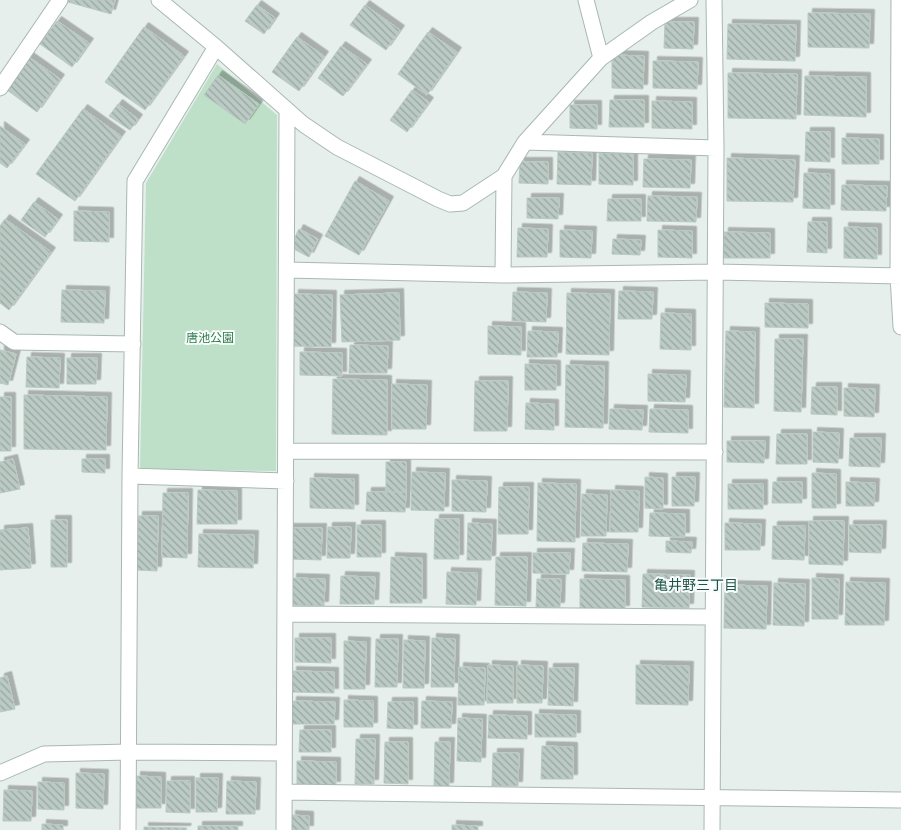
<svg xmlns="http://www.w3.org/2000/svg" width="901" height="830" viewBox="0 0 901 830" font-family="'Varela Round','Noto Sans JP',sans-serif">
<style>
.park{fill:#bfe0c8}
.building{fill:url(#building-back-hatch);stroke:#b8c9c2;filter:url(#shadow)}
.lines{fill:none;stroke-linecap:round;stroke-linejoin:round}
.minor-casing{stroke:#a8b8b2;stroke-width:17}
.minor{stroke:#fff;stroke-width:15}
.labels{text-anchor:middle;dominant-baseline:central;stroke-width:4;stroke-linejoin:round;paint-order:stroke}
.park-label{font-size:12px;fill:#2d7a4b;stroke:#f7fbf9}
.neighbourhood-label{font-size:14px;fill:#1f5548;stroke:#f7fbf9}
</style>
<defs>
<pattern id="building-back-hatch" width="6" height="6" patternUnits="userSpaceOnUse" patternTransform="scale(1.25)"><rect width="6" height="6" fill="#bbcac4"/><path d="M-1 5l2 2M0 0l6 6M5-1l2 2" fill="none" stroke="#98a6a0"/></pattern>
<filter id="shadow"><feDropShadow dx="4.5" dy="-4.5" stdDeviation="0" flood-color="#0004"/></filter>
</defs>
<rect width="100%" height="100%" fill="#e6efeb"/>
<path class="park" d="M217,64l60,51 -1,356 -136,-2 6,-286z"/>
<path class="building" d="M68,0h47l-4,14 -43,-12z
M257,5l18,13 -11,16 -19,-13z
M365,5l35,25 -14,20 -36,-25z
M808,13l62,1 -1,34 -61,-1z
M57,21l32,22 -17,24 -32,-23z
M665,22h29l-1,27 -29,-1z
M728,24l68,1 -1,36 -68,-2z
M144,27l40,29 -39,54 -40,-28z
M428,32l29,20 -30,43 -29,-21z
M297,37l27,19 -25,35 -27,-19z
M341,46l26,18 -24,32 -25,-18z
M26,55l34,24 -23,33 -34,-25z
M612,55l32,1 -1,33 -31,-1z
M653,61l45,1 -1,27 -44,-1z
M728,73l69,1 -1,45 -68,-1z
M218,75l41,29 -14,20 -41,-29z
M805,76l61,1v40l-62,-2z
M412,90l17,12 -22,30 -17,-12z
M610,100h34v27h-35z
M652,101l40,1v27l-40,-1z
M118,104l20,15 -8,11 -21,-14z
M570,105h27v24l-27,-1z
M83,109l38,27 -46,65 -39,-27z
M0,126l25,18 -18,24 -7,-5z
M806,132h24v30l-25,-1z
M842,138l37,1v25h-37z
M558,152l34,1 -1,32 -34,-1z
M599,153l34,1v31l-34,-1z
M727,158l68,2 -2,42 -66,-1z
M644,159l47,1 -1,28 -47,-1z
M520,162h28v22l-29,-1z
M804,173l26,1v35l-27,-1z
M355,181l34,20 -30,54 -34,-19z
M842,185l45,1 -1,25 -45,-1z
M648,196l49,1 -1,25 -49,-1z
M527,198h32l-1,21 -31,-1z
M608,199h33v22h-34z
M34,202l24,17 -13,18 -24,-17z
M74,211l35,1v30l-35,-1z
M5,219l46,33 -42,58 -9,-7v-77z
M808,222h19v31l-20,-1z
M844,227l33,1v31l-33,-1z
M518,228l30,1 -1,28h-30z
M299,229l19,10 -9,18 -19,-10z
M560,230l32,1 -1,27 -31,-1z
M658,230l34,1v27l-34,-1z
M724,232l46,1v25h-47z
M613,239l28,1 -1,15 -28,-1z
M62,290l43,1 -1,32 -43,-1z
M619,291l34,1 -1,27h-34z
M513,292l34,1 -1,29 -34,-1z
M399,293l1,47 -58,2 -2,-47z
M567,293l43,1 -1,61 -43,-1z
M294,294l38,1 -1,52 -38,-1z
M765,303l43,1v24l-43,-1z
M661,313l30,1v36l-31,-1z
M488,326l33,1v28l-33,-1z
M528,331l30,1 -1,25h-30z
M726,331l29,1 -1,76 -30,-1z
M775,339h28l-2,73 -27,-1z
M350,345l38,1 -1,27h-38z
M0,350l16,4 -8,31 -8,-2z
M300,352l42,1v23l-42,-1z
M27,357l33,1 -1,30 -33,-1z
M67,358h30l-1,26h-29z
M525,364l31,1v25h-31z
M566,365l38,1 -1,62 -38,-1z
M648,374l38,1 -1,27 -37,-1z
M333,379l54,1v55l-55,-1z
M475,381h33l-1,50h-33z
M392,384l35,1 -1,44h-34z
M812,387h25v28l-26,-1z
M844,388l31,1 -1,28 -30,-1z
M24,395l83,2 -1,53 -82,-1z
M0,397h11v54h-11z
M526,403l28,1v26l-29,-1z
M610,409l33,1 -1,20 -33,-1z
M650,409l38,1v23l-39,-1z
M813,432l26,1 -1,30 -25,-1z
M777,434h30v30h-31z
M850,438h31l-1,29 -31,-1z
M727,441h38l-1,22 -37,-1z
M13,459l7,30 -20,4v-31z
M82,459h23v14l-23,-1z
M386,462h20v30h-20z
M412,472l33,1 -1,38 -33,-1z
M812,473l24,1v34h-24z
M645,477l18,1v31l-18,-1z
M672,477h23l-1,29h-22z
M310,478l44,1v30l-44,-1z
M452,480l35,1 -1,31 -34,-1z
M773,482h29v21h-30z
M846,482l29,1 -1,23h-28z
M538,483l38,1 -1,58 -38,-1z
M728,484h35v25h-35z
M499,487h30l-1,47h-30z
M198,490l39,1v33h-40z
M611,490l28,1 -1,41h-28z
M367,492h39l-1,20 -39,-1z
M163,493h25l-1,65 -25,-1z
M582,494l25,1 -1,41h-25z
M650,513l35,1v23l-36,-1z
M138,516h20l-1,55 -20,-1z
M435,519h24v40h-25z
M51,520h16v47h-16z
M809,521h35l-1,44 -34,-1z
M468,523l24,1 -1,36h-24z
M725,523l36,1 -1,26h-35z
M357,525h24v32h-24z
M849,525h33l-1,28 -32,-1z
M773,526h32l-1,34 -32,-1z
M328,527h23l-1,31h-23z
M28,528l3,40 -31,2v-40z
M289,528h33l-1,32 -33,-1z
M199,534l55,1 -1,33 -55,-1z
M666,541l26,1 -1,11 -25,-1z
M583,543l45,1 -1,28 -45,-1z
M533,553h37l-1,21 -36,-1z
M391,557l31,1v45h-32z
M496,557h31l-1,49 -31,-1z
M447,572l30,1 -1,32 -30,-1z
M643,574l47,1 -1,33 -47,-1z
M341,576l34,1 -1,27h-34z
M292,578l33,1 -1,27 -32,-1z
M812,578l27,1 -1,40h-26z
M537,579h24l-1,28h-24z
M580,579l45,1v30l-45,-1z
M846,582l39,1 -1,42h-39z
M774,583l31,1 -1,42 -31,-1z
M725,585l42,1 -1,43 -42,-1z
M295,638h36v25l-36,-1z
M432,638l23,1 -1,48h-23z
M376,639h22l-1,48h-22z
M404,640l21,1 -1,47h-21z
M344,641l22,1 -1,47h-21z
M488,665l25,1v37h-26z
M517,665l26,1 -1,37h-25z
M636,665l53,1 -1,39 -52,-1z
M459,667l26,1 -1,37h-26z
M549,668h25l-1,38 -25,-1z
M292,671l42,1v21l-42,-1z
M7,676l8,33 -15,3v-34z
M344,700l29,1v26h-29z
M292,701l43,1 -1,22h-43z
M422,701l30,1 -1,26h-30z
M388,702h25v27l-26,-1z
M535,714l41,1v22h-41z
M489,715l38,1v23l-39,-1z
M458,718l24,1 -1,43 -24,-1z
M300,730h31v22h-32z
M356,739h19l-1,45h-19z
M385,742h23v42l-24,-1z
M435,742h15l-1,45h-15z
M542,746l31,1v32h-32z
M493,753h26l-1,33h-26z
M297,761l39,1v24l-39,-1z
M76,773l28,1 -1,35 -27,-1z
M136,776l25,1v31h-25z
M196,778h22l-1,34h-21z
M167,781h23v32l-24,-1z
M227,781l29,1 -1,32h-29z
M38,782l26,1v27l-26,-1z
M4,790l28,1 -1,30h-28z
M291,815l18,1v14h-18z
M42,824l21,1v5h-21z
M452,825l26,1v4h-26z
M198,826h40v4h-40z
M144,827l43,1 -1,2h-42z"/>
<g class="lines">
<defs>
<path id="minor" d="M159,0l57,47
M586,0l15,58
M899,0l-1,276 3,51
M0,88l60,-88
M525,142l191,6
M287,270l216,5 213,-3 185,4
M503,275l1,-99 21,-34 76,-84 51,-36 38,-22
M0,332l14,10 119,2
M286,451l429,1
M130,476l156,5
M285,614l428,3
M0,773l44,-19 85,-2 155,1
M284,792l617,8
M128,830l2,-354 5,-295 81,-134 87,77 34,23 101,52 12,5 13,-1 41,-27
M284,830l3,-719
M712,830l4,-682 -2,-148"/>
</defs>
<use href="#minor" class="minor-casing"/>
<use href="#minor" class="minor"/>
</g>
<g class="labels">
<g class="park-label">
<text x="210" y="338">唐池公園</text>
</g>
<g class="neighbourhood-label">
<text x="696" y="585">亀井野三丁目</text>
</g>
</g>
</svg>
